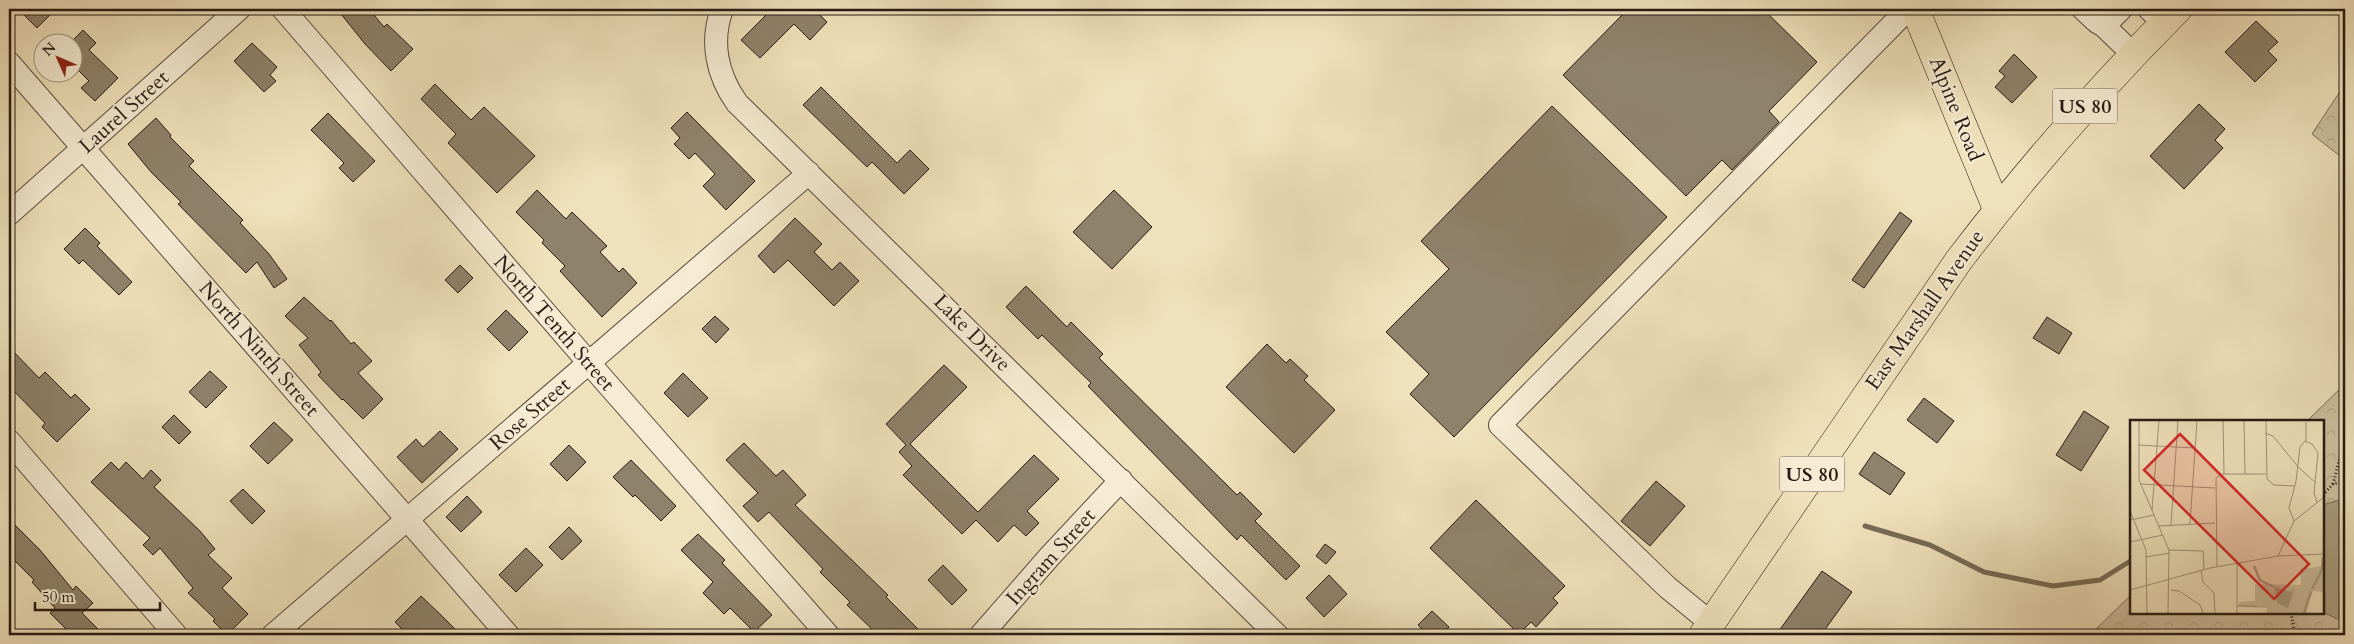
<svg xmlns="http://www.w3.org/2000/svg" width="2354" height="644" viewBox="0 0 2354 644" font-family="Cardo,serif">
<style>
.forest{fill:url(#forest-crowns);stroke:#7a6d5a}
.water{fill:#ab9e82;stroke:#776a56}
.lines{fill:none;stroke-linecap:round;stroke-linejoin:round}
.stream{stroke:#776a56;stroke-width:5}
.building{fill:#8f826b;stroke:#281b14}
.minor-casing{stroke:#5a4c3e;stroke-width:24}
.major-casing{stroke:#281b14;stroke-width:29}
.path{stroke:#281b14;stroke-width:3;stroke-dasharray:1 2.5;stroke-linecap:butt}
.minor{stroke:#f5ecd3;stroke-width:22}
.major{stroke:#efe1bb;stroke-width:28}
.labels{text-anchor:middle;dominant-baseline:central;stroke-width:4;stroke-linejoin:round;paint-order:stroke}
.shield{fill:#f5ecd3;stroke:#665a4d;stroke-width:1}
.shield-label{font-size:20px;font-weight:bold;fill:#281b14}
.street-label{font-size:21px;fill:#281b14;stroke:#f5ecd3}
.inset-river{fill:none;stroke:#ab9e82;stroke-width:2.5}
.inset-road{fill:none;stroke:#9f9278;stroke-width:1}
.view{fill:#d62828;fill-opacity:0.15;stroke:#d62828;stroke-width:2.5}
.inset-edge{fill:none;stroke:#281b14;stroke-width:2.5}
</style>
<defs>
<pattern id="forest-crowns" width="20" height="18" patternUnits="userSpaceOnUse" patternTransform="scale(1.25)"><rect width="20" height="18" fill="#cdbf9f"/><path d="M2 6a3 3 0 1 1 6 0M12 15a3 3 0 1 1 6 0" fill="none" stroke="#b0a488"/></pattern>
</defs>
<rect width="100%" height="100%" fill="#efe1bb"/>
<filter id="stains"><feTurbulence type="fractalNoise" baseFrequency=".004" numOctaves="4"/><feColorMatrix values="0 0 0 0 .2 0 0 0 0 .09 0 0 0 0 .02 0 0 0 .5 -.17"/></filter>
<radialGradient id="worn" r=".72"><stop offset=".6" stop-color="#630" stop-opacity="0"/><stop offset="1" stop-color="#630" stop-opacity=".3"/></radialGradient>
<path class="forest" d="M2345,84v76l-33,-26z
M2345,384v251h-255l41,-40 1,18h191v-191l-16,-1z"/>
<path class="water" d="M2345,498v125l-22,-11v-107z"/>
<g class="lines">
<path class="stream" d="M1865,526l65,19 54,27 69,14 47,-6 32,-20"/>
</g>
<path class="building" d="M18,9h38l-19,19z
M337,9h32l15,18 3,-3 26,25 -22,22 -26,-27z
M772,9h42l13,13 -17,18 -16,-16 -34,34 -19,-18z
M1628,9h135l54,53 -48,49 10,11 -47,48 -10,-10 -36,36 -123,-121z
M2256,21l22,21 -10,9 9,9 -22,22 -30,-30z
M83,30l13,13 -7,7 29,28 -23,23 -14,-13 8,-7 -17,-17v-23z
M252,43l25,24 -7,8 6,6 -12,11 -30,-31z
M2014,54l23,23 -25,26 -17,-16 10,-11 -6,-5z
M435,84l36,36 13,-13 51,49 -38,37 -49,-50 8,-9 -35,-35z
M821,87l76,76 13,-13 19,19 -25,25 -32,-32 -5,5 -64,-62z
M2199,104l26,25 -10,11 8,8 -39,41 -34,-33z
M1552,106l115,111 -213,220 -44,-43 19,-20 -43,-42 63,-63 -28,-28z
M687,112l68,69 -29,29 -23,-24 12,-12 -20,-21 -6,6 -15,-15 6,-6 -9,-10z
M328,113l47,48 -22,21 -14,-14 5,-5 -33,-33z
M156,118l15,17 -1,2 24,24 -5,5 54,54 -3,3 29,31 18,25 -13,9 -17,-26 -11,11 -68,-69 3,-2 -30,-30 -23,-28z
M537,190l29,29 6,-7 35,34 -7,6 19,20 4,-4 14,15 -35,34 -42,-46 5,-5 -23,-23 2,-3 -28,-28z
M1114,190l38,37 -40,42 -39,-37z
M1900,212l12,9 -48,67 -12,-8z
M795,218l27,26 -8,8 18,18 8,-8 19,19 -25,25 -46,-46 -14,13 -16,-17z
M85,228l15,15 -3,3 35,36 -13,13 -36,-35 -4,4 -15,-15z
M460,265l13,13 -15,15 -13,-13z
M1026,286l41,41 4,-5 32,32 -4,4 138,137 3,-3 22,22 -7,7 45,45 -14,14 -45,-45 -4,5 -149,-154 3,-3 -49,-48 -4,4 -32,-32z
M304,297l26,24 1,-1 20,24 3,-2 18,19 -14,12 25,26 -20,20 -20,-20 -1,1 -24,-25 3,-3 -22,-27 9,-7 -23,-22z
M506,310l22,22 -19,19 -22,-22z
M715,316l14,13 -13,14 -14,-14z
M2047,317l25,16 -13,21 -26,-16z
M1267,344l19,19 4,-4 18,17 -4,4 31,30 -41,43 -68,-66z
M9,347l30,31 6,-6 26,26 4,-4 15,15 -33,33 -15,-15 3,-4 -36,-37z
M944,365l23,22 -57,57 68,68 56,-57 25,24 -32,32 12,12 -13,13 -12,-11 -16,17 -22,-22 -14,14 -59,-59 9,-9 -13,-14 7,-7 -20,-21z
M210,371l17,16 -21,21 -17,-16z
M683,373l25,25 -20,19 -24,-24z
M1924,398l30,23 -17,22 -30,-23z
M2084,411l25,16 -28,44 -25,-16z
M174,415l17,17 -12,12 -17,-17z
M274,422l19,18 -25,24 -18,-18z
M440,431l18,18 -36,34 -25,-26 19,-18 7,8z
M744,443l32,33 7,-6 23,25 -11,10 93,90 -2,2 38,38h-46l-31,-30 3,-3 -30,-30 3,-3 -54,-57 -11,10 -15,-16 15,-13 -32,-33z
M569,445l17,17 -19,19 -17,-17z
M1874,452l31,21 -15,22 -31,-21z
M631,460l45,46 -15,15 -26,-26 -2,2 -20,-20z
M111,462l8,8 7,-8 17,17 8,-9 10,10 -7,7 46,44 15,18 -7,6 24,23 -10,10 26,26 -21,21 -14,-14 2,-2 -27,-26 5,-5 -33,-40 -7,7 -10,-10 7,-7 -59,-56z
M1656,481l29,25 -35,40 -29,-25z
M243,489l22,22 -13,13 -22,-23z
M467,496l15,16 -21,20 -15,-15z
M1476,500l89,86 -12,12 5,5 -22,24 -5,-5 -12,12 -89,-86z
M9,519l31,31 33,40 3,-4 17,17 -11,10 22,22h-32l-22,-22 5,-5 -23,-26 2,-2 -25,-25z
M569,527l13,14 -20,19 -13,-13z
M698,534l27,26 -3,3 50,52 -18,17 -24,-24 -6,6 -21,-21 10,-11 -32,-32z
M1325,544l11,8 -10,12 -10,-8z
M526,548l17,17 -27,27 -17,-17z
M943,565l24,25 -15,15 -24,-25z
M1822,571l30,21 -31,43h-45z
M1329,575l18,19 -23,23 -18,-19z
M421,596l21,20 19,19h-53l-13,-13z
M1432,611l17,16 -8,8h-13l-10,-10z"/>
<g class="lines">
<defs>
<path id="minor" d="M283,9l306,354 239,272
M722,9c-12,33 -5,66 15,94l540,532
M2083,9l14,13 7,4
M2121,9l-17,17 29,28
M2149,9l15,14
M9,63l499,572
M9,214l230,-205
M9,441l167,194
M1711,623l-44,-36 -167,-162 408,-416
M273,635l536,-462
M981,635l69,-79 71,-76"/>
<path id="major" d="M1915,9l82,200
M1703,635l256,-375c68,-89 140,-172 219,-251"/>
</defs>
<use href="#minor" class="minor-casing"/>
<use href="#major" class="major-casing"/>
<path class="path" d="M2333,484l12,-45
M2323,495l10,-11 12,-3
M2291,613l4,22"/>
<use href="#minor" class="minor"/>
<use href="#major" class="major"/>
</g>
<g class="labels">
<g class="shield">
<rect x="2052.5" y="88.5" width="65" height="35" rx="4"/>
<rect x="1779.5" y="456.5" width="65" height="35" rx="4"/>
</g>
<g class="shield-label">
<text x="2085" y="106">US 80</text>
<text x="1812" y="474">US 80</text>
</g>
<g class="street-label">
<text transform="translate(1956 109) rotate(68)">Alpine Road</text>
<text transform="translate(124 112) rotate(-42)">Laurel Street</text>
<text transform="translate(1925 310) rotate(-55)">East Marshall Avenue</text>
<text transform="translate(554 323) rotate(49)">North Tenth Street</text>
<text transform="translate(972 333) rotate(45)">Lake Drive</text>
<text transform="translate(259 349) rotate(49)">North Ninth Street</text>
<text transform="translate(530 414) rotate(-41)">Rose Street</text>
<text transform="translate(1051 557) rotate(-48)">Ingram Street</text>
</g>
</g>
<g transform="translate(2130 420)">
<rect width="194" height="194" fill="#efe1bb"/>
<path d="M194,146l-1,26 -10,-1 -6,18v4h5h-45v-5l-29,-1 1,-5 16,-1v-17l46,1 -1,-16z" fill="#cdbf9f"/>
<path d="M144,166l17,6 4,-5 -7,21 -11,-5z" fill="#ab9e82"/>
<path class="inset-river" d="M124,146l6,14 14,7M182,169l10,-19 1,-13M174,193l7,-22"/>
<path class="inset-road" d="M9,0v60l30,70 -1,63M93,0l1,54M114,0l1,54M136,0l1,59 7,6 21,1M160,0h21M135,13l8,3 26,32 16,14M176,21v-19M8,25l57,3M10,64l75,4M22,90l7,-90M0,91l16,39 1,63M0,100l24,-5M164,101l-5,-13 7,-27 4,-34 5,-6 7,3 6,9 -4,40 3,9M60,104l7,-104M41,105l7,-105M29,106l56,-3M0,122l33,-7M39,130l34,1 1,18M148,136l16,-35 30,-24M16,137l24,-4M87,146l-1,-88 6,-4h44M71,150l2,12 11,11 1,20M0,170l80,-22 68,-12 46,-2M41,170l8,1 21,14 3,8M107,186h21M107,193v-50"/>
<path class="view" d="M50,14l129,130 -35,35 -130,-129z"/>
<rect width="194" height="194" class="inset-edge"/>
</g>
<rect width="2354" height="644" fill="none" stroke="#efe1bb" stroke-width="30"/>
<rect x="10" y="10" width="2334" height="624" fill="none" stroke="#281b14" stroke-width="2.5"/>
<rect x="15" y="15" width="2324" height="614" fill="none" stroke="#281b14"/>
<g transform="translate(58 58) rotate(315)"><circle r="24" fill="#f5ecd3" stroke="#a39887"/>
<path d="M0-4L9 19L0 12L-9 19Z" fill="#8f2418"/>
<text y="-8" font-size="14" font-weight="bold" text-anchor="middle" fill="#281b14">N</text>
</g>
<path d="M35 602v8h125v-8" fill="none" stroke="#281b14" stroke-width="2.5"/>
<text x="42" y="602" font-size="15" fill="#281b14" stroke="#f5ecd3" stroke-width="4" paint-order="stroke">50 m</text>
<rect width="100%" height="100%" filter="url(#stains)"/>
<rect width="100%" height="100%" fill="url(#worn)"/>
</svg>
